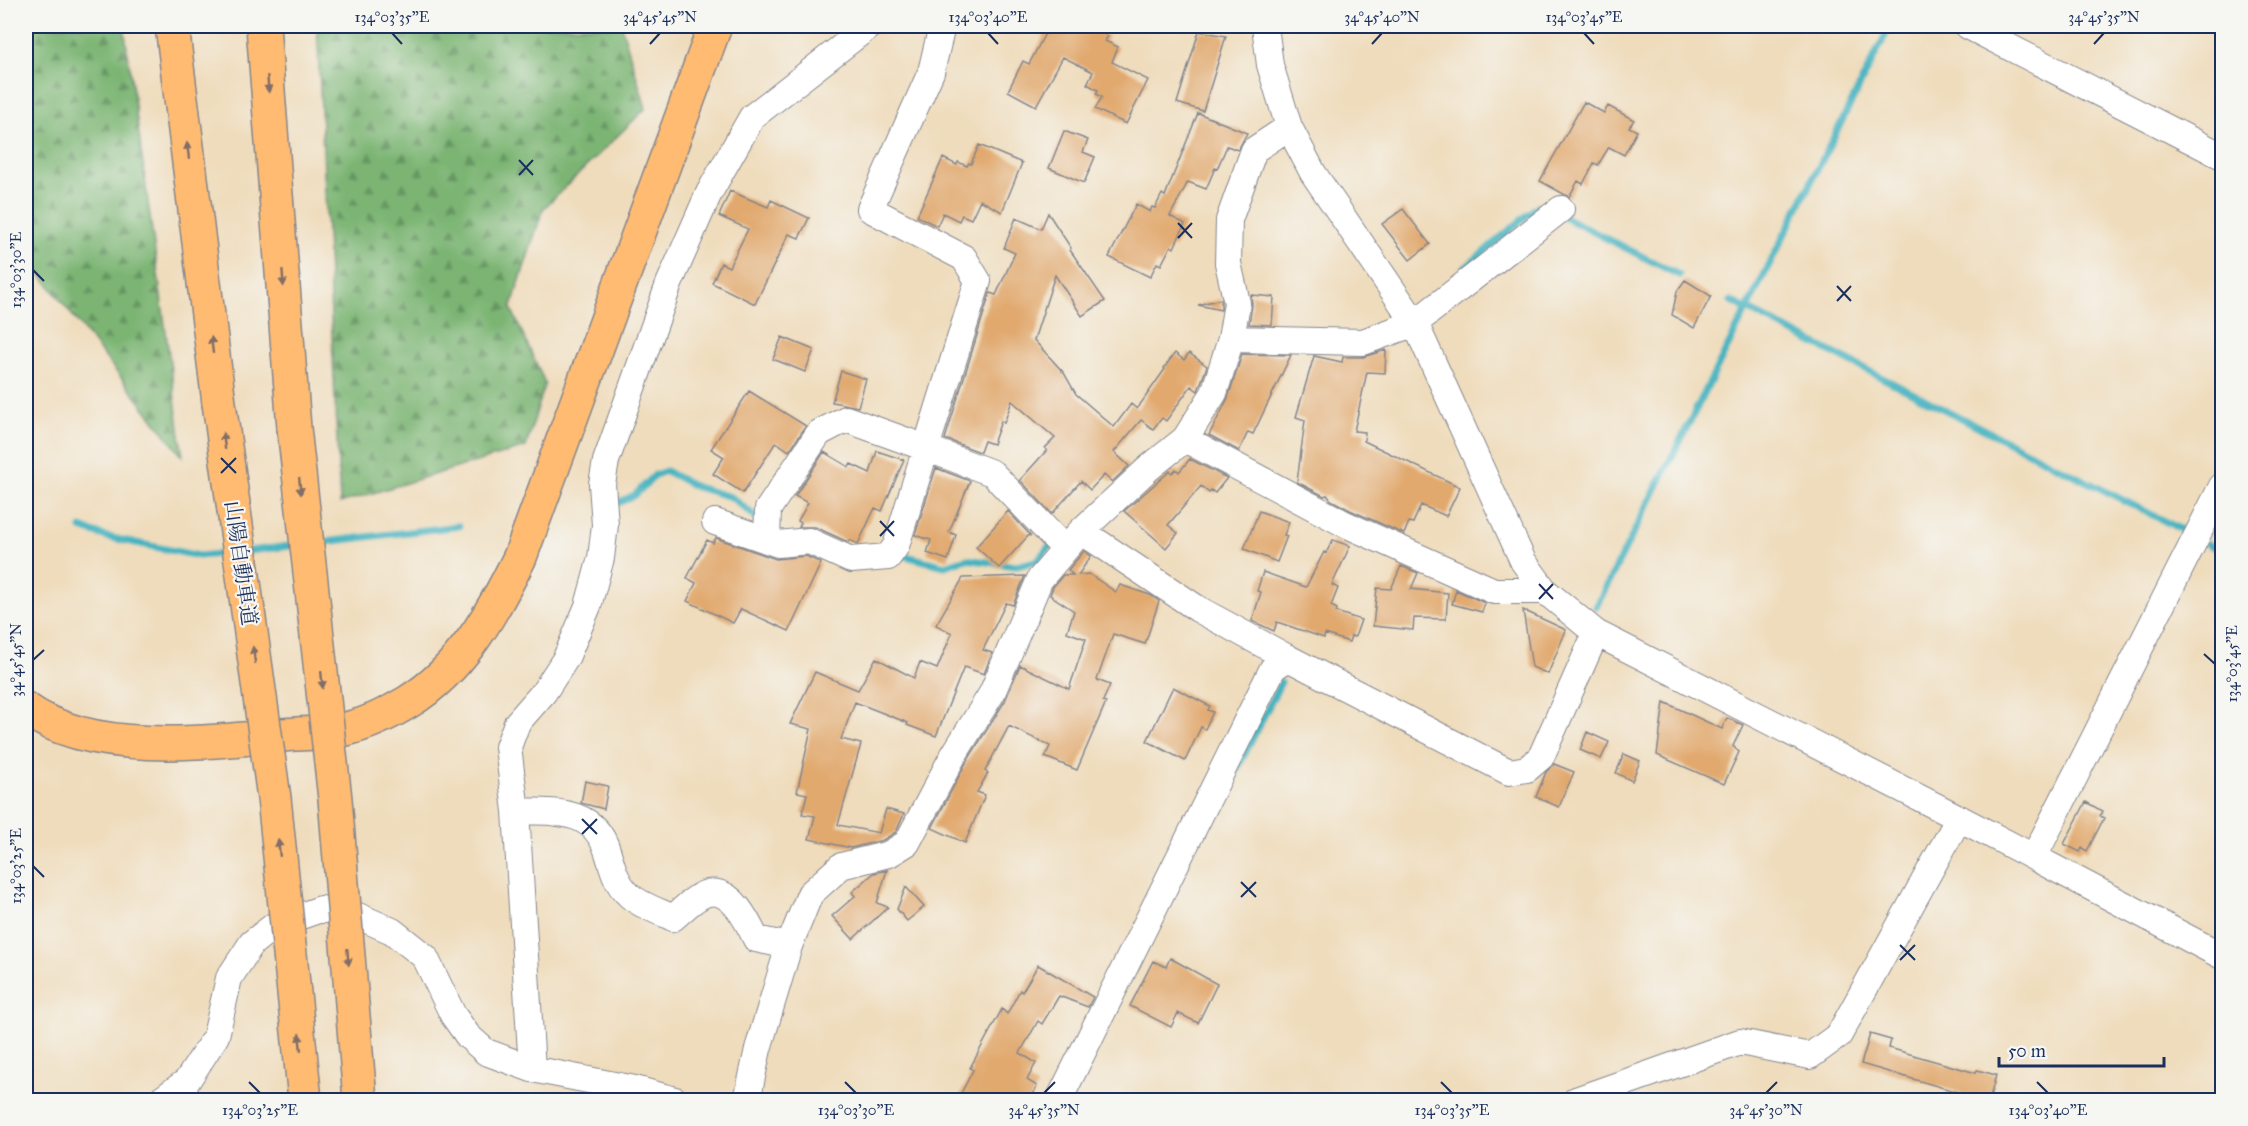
<svg xmlns="http://www.w3.org/2000/svg" width="2248" height="1126" viewBox="0 0 2248 1126" font-family="'IM FELL Great Primer','Noto Serif JP',serif">
<style>
.forest{fill:url(#forest-firs);stroke:#4c7268;stroke-width:1.5}
.lines{fill:none;stroke-linecap:round;stroke-linejoin:round}
.stream{stroke:#46b4c1;stroke-width:7}
.building{fill:#e1a96e}
.minor-casing{stroke:#85868d;stroke-width:28}
.highway-casing{stroke:#85868d;stroke-width:36}
.minor{stroke:#fff;stroke-width:26}
.highway{stroke:#ffbb71;stroke-width:33}
.highway-bridge-casing{stroke:#85868d;stroke-width:36;stroke-linecap:butt}
.highway-bridge{stroke:#ffbb71;stroke-width:33}
.oneway{fill:#826e67}
.ticks{fill:none;stroke:#1b2f5e;stroke-width:2}
.labels{text-anchor:middle;dominant-baseline:central;stroke-width:4.5;stroke-linejoin:round;paint-order:stroke}
.street-label{font-size:21px;fill:#1b2f5e;stroke:#f6f6f2}
.neatline{fill:none;stroke:#1b2f5e;stroke-width:2}
.ticks-label{font-size:15px;text-anchor:middle;fill:#1b2f5e}
</style>
<defs>
<pattern id="forest-firs" width="22" height="20" patternUnits="userSpaceOnUse" patternTransform="scale(1.5)"><rect width="22" height="20" fill="#7cb573"/><path d="M5 1l3.5 6h-7zM16 11l3.5 6h-7z" fill="#659462"/></pattern>
</defs>
<rect width="100%" height="100%" fill="#f6f6f2"/>
<filter id="ink" filterUnits="userSpaceOnUse"><feTurbulence type="fractalNoise" baseFrequency=".0167" numOctaves="2"/><feDisplacementMap in="SourceGraphic" scale="12" xChannelSelector="R" yChannelSelector="G"/><feConvolveMatrix kernelMatrix="1 2 1 2 8 2 1 2 1" color-interpolation-filters="sRGB"/></filter>
<filter id="wash" filterUnits="userSpaceOnUse"><feTurbulence type="fractalNoise" baseFrequency=".008" numOctaves="4" result="noise"/><feDisplacementMap in="SourceGraphic" scale="24" xChannelSelector="R" yChannelSelector="G"/><feGaussianBlur stdDeviation="1.35" result="paint"/><feColorMatrix in="noise" values="0 0 0 0 0 0 0 0 0 0 0 0 0 0 0 0 0 1.4 0 .05"/><feComposite in="paint" operator="in"/></filter>
<g filter="url(#wash)">
<rect width="100%" height="100%" fill="#efdcbc"/>
<path class="forest" d="M26,26h98l59,431 -157,-201z
M317,26h306l-1,2 24,80 -103,101 -32,99 34,75 -19,64 -186,56z"/>
<g class="lines">
<path class="stream" d="M1564,217l115,58
M1464,269l74,-63
M1731,301l453,230
M618,503l17,-8 20,-20 11,-4 30,16 35,10 26,21
M81,528l26,9 92,19 32,-3
M316,543l143,-17
M2208,544l14,7
M248,551l51,-6
M902,555l43,11 21,-7 50,7 21,-5 15,-18
M1596,607l294,-581
M1233,777l48,-95"/>
</g>
<g id="blocks">
<path class="building" d="M1049,26h38l21,10 -3,5 13,6 -6,15 36,18 -22,44 -31,-15 7,-12 -6,-3 2,-4 -11,-6 6,-12 -30,-15 -27,49 -28,-15 15,-30 6,3z
M1199,31l27,5 -23,75 -26,-8z
M1584,102l20,11 4,-7 26,14 -5,7 8,4 -13,24 -15,-8 -11,18 -4,-2 -11,21 -5,-3 -9,16 -29,-16z
M1198,113l49,20 -9,17 -11,-4 -10,23 -2,-1 -9,21 -18,-7 -18,34 15,8 -11,24 -3,-2 -10,19 -4,-2 -7,14 -41,-20 27,-53 14,8 2,-5 3,1 7,-14 3,2z
M1064,131l24,9 -5,12 12,5 -11,26 -35,-15z
M979,145l43,18 -20,49 -22,-12 -9,19 -9,-4 -3,6 -16,-8 -6,13 -20,-10 26,-58 14,7 1,-3 9,4 2,-3 2,1z
M730,191l38,16 3,-7 38,18 -10,20 -10,-4 -34,70 -43,-21 9,-20 8,4 19,-38 -29,-13z
M1403,209l27,35 -20,16 -28,-36z
M1048,213l23,35 -1,2 35,51 -23,15 -27,-41 -21,65 30,33 12,21 38,33 17,-23 6,5 28,-40 -1,-1 11,-15 9,7 5,-7 18,13 -9,25 -7,-5 -25,35 -4,-3 -9,11 -12,-9 -27,32 15,14 -17,16 -8,-7 -14,15 -9,-9 -29,33 -32,-34 27,-30 -2,-2 10,-10 -43,-37 -8,22 -3,-2 -8,23 -9,-3 -4,11 -35,-13 45,-146 6,2 19,-42 -11,-5 12,-30 25,11z
M1685,280l26,16 -17,32 -22,-13 5,-24z
M1251,295l23,2 -2,28 -23,-1 3,-19z
M1221,299v11l-23,-5z
M782,337l32,13 -9,22 -32,-13z
M1386,350l-1,23 -18,-1 -13,59 11,1 -1,9 96,46 -14,29 -25,-11 -8,18 -4,-1 -5,12 -54,-24 -19,-10 -4,-5 -3,1 -27,-14 8,-62 -9,-3 18,-61 28,6 1,-5h20z
M1242,354l49,1 -38,79 -5,-2 -9,19 -30,-16 19,-37z
M841,371l25,8 -8,28 -26,-5z
M749,391l57,35 -17,25 -13,-9 -33,51 -30,-19 11,-17 -13,-8z
M877,451l27,9 -22,51 -7,-3 -17,36 -9,-4 -1,2 -33,-15h-16l2,-4 -3,-2 10,-18 -13,-7 29,-44 25,15 2,-3 19,9z
M1190,459l37,19 -12,15 -4,-3 -2,3 -8,-7 -33,39 10,8 -12,15 -42,-37 46,-40 2,2 4,-4 3,3z
M936,468l34,13 -21,51 7,3 -8,25 -21,-7 4,-13 -16,-5z
M1008,511l23,25 -2,-1 -30,33 -23,-21z
M1259,511l30,11 -5,13 3,1 -10,26 -33,-13z
M716,538l60,21 30,-3 15,7 -32,68 -48,-22 -8,14 -46,-22 9,-18 -9,-5 20,-38 6,3z
M1333,540l17,6 -18,39 6,3 -7,18 6,3 -1,3 25,8 -6,17 -4,-1 -2,6 -24,-8 -1,4 -47,-16 -3,9 -22,-10 9,-29 -4,-1 6,-19 43,15 18,-35 2,1z
M1084,551l7,5 -13,19 11,-1 27,18 4,-7 30,10 9,6 -14,43 -32,-10 -16,46 13,5 -7,16 3,1 -29,68 -32,-13 5,-11 -41,-20 -24,45 3,2 -11,19 8,3 -20,48 -33,-15 34,-65 39,-62 15,-36 49,24 17,-50 -19,-7 7,-21 -24,-16 3,-8 10,-12h10l-5,-5z
M1401,566l17,7 -7,16 37,4 -2,26 -32,-1 -1,12 -40,-4 4,-38 14,1z
M1025,576l-12,29 -7,-2 -23,47 9,3 -8,21 -20,-7 -28,69 -29,-11 1,-2 -53,-21 -14,37 20,5 -23,81 41,8 7,-24 18,5 -8,18 -13,8 -32,8 -42,-9 6,-23 -13,-2 5,-20 -10,-2 14,-63 -21,-5 25,-52 43,18 18,-32 38,20 6,-16 17,7 15,-36 -16,-8 27,-47z
M1456,590l29,13 -3,9 -30,-8z
M1523,610l43,20 -18,44 -16,-7z
M1173,687l37,19 -2,4 5,2 -8,17 -4,-2 -16,34 -38,-20z
M1664,702l58,27 5,-11 16,7 -10,21 6,6 -15,32 -67,-29z
M1587,732l22,10 -8,17 -21,-9z
M1624,754l16,7 -8,20 -16,-8z
M1554,764l20,8 -15,35 -23,-10 10,-25z
M585,781l23,5 -4,23 -23,-6z
M2086,802l16,9 -2,5 4,2 -17,33 -5,-3 -2,4 -16,-8z
M887,870l-10,33 11,4 -35,32 -21,-23 23,-20 -3,-4 22,-19z
M906,887l18,20 -17,14 -10,-12z
M1170,958l47,26 -19,39 -20,-10 -7,14 -41,-21 23,-45 13,6z
M1038,965l55,32 -5,10 -29,-11 -17,28 -4,-3 -18,32 16,10 -9,17 10,6 -7,15h-73l16,-31 -3,-2 32,-59 5,5 13,-24 2,2z
M1870,1034l21,6 -2,8 87,25 1,-3 19,5 -7,26 -128,-37z"/>
</g>
</g>
<g filter="url(#ink)">
<use href="#blocks" fill-opacity="0" stroke="#85868d" stroke-width="1.5"/>
<g class="lines">
<defs>
<path id="minor" d="M1265,26l5,39 19,62 24,46 102,150 108,238 22,30 51,42 363,185 263,138
M1968,26l254,130
M1231,339l132,3 52,-19 146,-114
M1185,439l158,84 151,68h51
M715,522l63,22 31,-3 42,19 37,-3 8,-11 30,-98 66,25 73,76
M1081,531l117,78 90,49
M767,540l1,-31 51,-76 27,-14 80,29 52,-167 -14,-23 -94,-49 61,-137 11,-46
M516,811c39,1 79,-3 92,42 5,15 8,30 20,41 9,10 33,18 45,24 10,-8 22,-22 35,-25 24,-5 40,29 48,46l33,7
M2034,857l188,-371
M532,1069l-16,-258 -8,-64 9,-24 27,-31 22,-34 22,-52 13,-48 4,-33 -3,-41 4,-23 63,-177 40,-91 43,-76 117,-91
M161,1100l26,-19 29,-45 13,-58 23,-35 23,-18 46,-16 37,7 34,15 33,26 28,58 15,21 18,16 46,17 103,20 40,11
M747,1100l11,-51 31,-103 21,-52 31,-28 48,-12 18,-11 46,-87 39,-63 48,-114 41,-48 69,-64 35,-28 29,-46 17,-54 6,-36 -9,-40 1,-43 25,-70 35,-23
M1059,1100l214,-432 15,-10 221,114 18,-3 14,-12 55,-124
M1576,1100l164,-58 70,14 29,-21 120,-217"/>
<path id="highway" d="M172,26l47,377
M263,26l31,402
M26,709c65,47 180,34 256,26 22,-2 47,-1 68,-7 20,-5 40,-15 58,-26 54,-33 85,-90 112,-145l195,-531"/>
</defs>
<use href="#minor" class="minor-casing"/>
<use href="#highway" class="highway-casing"/>
<use href="#minor" class="minor"/>
<use href="#highway" class="highway"/>
<defs>
<path id="highway-bridge" d="M219,403l55,395 31,302
M294,428l41,371 25,301"/>
</defs>
<use href="#highway-bridge" class="highway-bridge-casing"/>
<use href="#highway-bridge" class="highway-bridge"/>
</g>
<defs><path id="oneway-solid" d="M-6-.8H1V-3.2L6.5 0L1 3.2V.8H-6Z" transform="scale(1.5)"/></defs>
<g class="oneway">
<use href="#oneway-solid" transform="translate(268 84) rotate(85)"/>
<use href="#oneway-solid" transform="translate(188 151) rotate(-97)"/>
<use href="#oneway-solid" transform="translate(283 278) rotate(86)"/>
<use href="#oneway-solid" transform="translate(212 345) rotate(-97)"/>
<use href="#oneway-solid" transform="translate(224 441) rotate(-98)"/>
<use href="#oneway-solid" transform="translate(300 486) rotate(84)"/>
<use href="#oneway-solid" transform="translate(254 655) rotate(-98)"/>
<use href="#oneway-solid" transform="translate(322 680) rotate(84)"/>
<use href="#oneway-solid" transform="translate(279 848) rotate(-96)"/>
<use href="#oneway-solid" transform="translate(348 957) rotate(85)"/>
<use href="#oneway-solid" transform="translate(300 1042) rotate(-96)"/>
</g>
</g>
<path class="ticks" d="M392,33l10,11M988,33l10,11M1584,33l10,11M650,44l10,-11M1372,44l10,-11M2094,44l10,-11M519,160l14,15M519,175l14,-15M1178,223l14,15M1178,238l14,-15M33,270l11,11M1837,286l14,15M1837,301l14,-15M221,458l15,15M221,473l15,-15M880,521l14,15M880,536l14,-15M1539,584l14,15M1539,599l14,-15M2204,654l11,10M33,660l11,-10M582,819l15,15M582,834l15,-15M33,866l11,11M1241,882l15,15M1241,897l15,-15M1900,945l15,15M1900,960l15,-15M249,1082l11,11M845,1082l11,11M1441,1082l11,11M2037,1082l11,11M1044,1093l11,-11M1766,1093l11,-11"/>
<g class="labels">
<g class="street-label">
<text transform="translate(241 563) rotate(82)">山陽自動車道</text>
</g>
</g>
<rect width="2248" height="1126" fill="none" stroke="#f6f6f2" stroke-width="66"/>
<path d="M1999 1057v9h165v-9" fill="none" stroke="#1b2f5e" stroke-width="3"/>
<text x="2008" y="1057" font-size="18" fill="#1b2f5e" stroke="#f6f6f2" stroke-width="4.5" paint-order="stroke">50 m</text>
<rect x="33" y="33" width="2182" height="1060" class="neatline"/>
<g class="ticks-label">
<text x="392" y="22">134°03'35"E</text>
<text x="660" y="22">34°45'45"N</text>
<text x="988" y="22">134°03'40"E</text>
<text x="1382" y="22">34°45'40"N</text>
<text x="1584" y="22">134°03'45"E</text>
<text x="2104" y="22">34°45'35"N</text>
<text transform="translate(16 270) rotate(-90)" y="5">134°03'30"E</text>
<text transform="translate(16 660) rotate(-90)" y="5">34°45'45"N</text>
<text transform="translate(2232 664) rotate(-90)" y="5">134°03'45"E</text>
<text transform="translate(16 866) rotate(-90)" y="5">134°03'25"E</text>
<text x="260" y="1115">134°03'25"E</text>
<text x="856" y="1115">134°03'30"E</text>
<text x="1044" y="1115">34°45'35"N</text>
<text x="1452" y="1115">134°03'35"E</text>
<text x="1766" y="1115">34°45'30"N</text>
<text x="2048" y="1115">134°03'40"E</text>
</g>
</svg>
